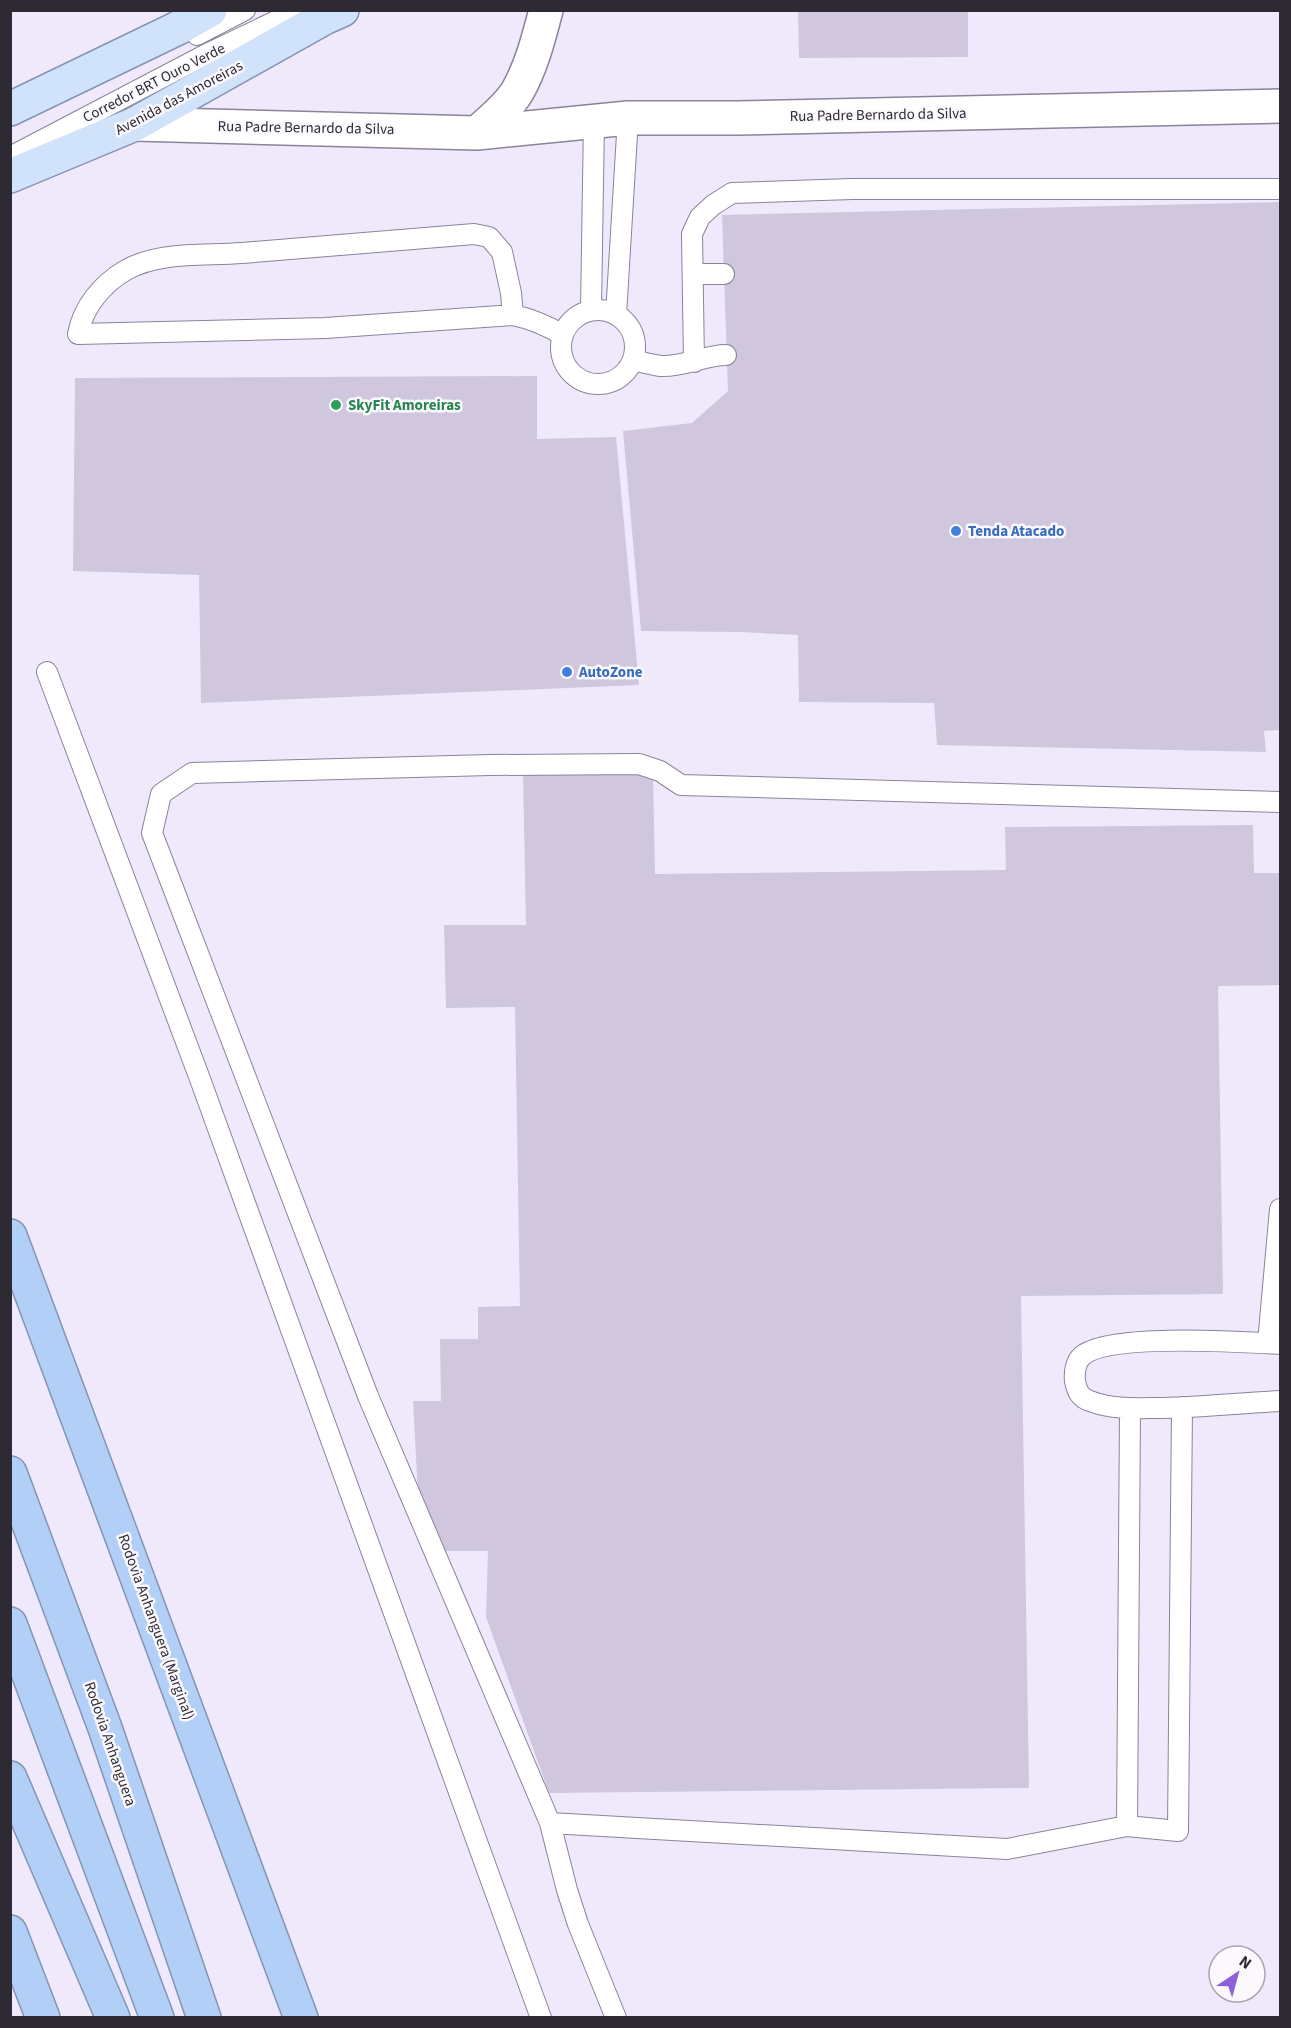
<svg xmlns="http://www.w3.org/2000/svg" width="1291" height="2028" viewBox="0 0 1291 2028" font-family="'Source Sans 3',sans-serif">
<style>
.building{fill:#d0c7de}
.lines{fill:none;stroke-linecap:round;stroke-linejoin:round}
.lane-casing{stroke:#8b8398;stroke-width:22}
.secondary-casing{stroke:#8b8398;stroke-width:36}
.primary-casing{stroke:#8495b3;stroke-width:36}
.highway-casing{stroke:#8495b3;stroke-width:36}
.lane{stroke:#fff;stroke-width:20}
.secondary{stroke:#fff;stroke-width:33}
.primary{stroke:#d1e2fb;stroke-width:33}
.highway{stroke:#b2cff8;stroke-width:33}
.leisure-dot{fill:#2e9e5b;stroke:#fbf9fe;stroke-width:2}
.shop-dot{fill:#3f7fe0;stroke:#fbf9fe;stroke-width:2}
.labels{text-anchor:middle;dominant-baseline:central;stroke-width:5;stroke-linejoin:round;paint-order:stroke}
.street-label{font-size:15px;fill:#2e2a33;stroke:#fbf9fe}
.leisure-label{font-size:15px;font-weight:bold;fill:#27864d;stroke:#fbf9fe;text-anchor:start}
.shop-label{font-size:15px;font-weight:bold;fill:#366cbe;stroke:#fbf9fe;text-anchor:start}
</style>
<rect width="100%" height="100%" fill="#f0e9fc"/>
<path class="building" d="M798,10h170v47l-169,1z
M1280,202v528l-16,1 2,21 -329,-7 -3,-42 -135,-1 -1,-67 -58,-3 -99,-1 -18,-200 69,-8 36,-32 -6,-176z
M537,376v63l79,-2 23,248 -438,18 -2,-128 -126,-4 2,-193z
M653,773l2,101 351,-4 -1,-43 248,-2 1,48h26v112l-62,1 5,308 -202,2 8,492 -480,5 -63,-176 2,-66h-48l-22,-56 -5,-94h28l-1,-62h38v-32l42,-1 -5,-299 -69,1 -2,-83h82l-3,-151z"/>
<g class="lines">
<defs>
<path id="lane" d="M197,35l48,-25
M10,157l195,-102 94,-45
M693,274h31
M591,310l3,-190
M561 347a37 37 0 1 1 74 0a37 37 0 1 1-74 0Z
M513,315l-2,-22 -9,-41 -13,-15 -15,-3c-77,6 -155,13 -232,19 -38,3 -82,-2 -116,17 -24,14 -43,37 -48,64l247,-6 188,-13c19,4 33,10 50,20
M616,315l12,-197
M633,360c9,2 19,5 28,6 23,1 44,-11 65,-11
M694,362l-2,-128 8,-17 13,-12 19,-12 120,-4h428
M47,672l153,407 341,939
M1268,1343l12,-134
M1280,1344c-37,-2 -172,-11 -198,12 -6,5 -8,16 -7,25 2,10 5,17 15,20 23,9 48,7 72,7 40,-1 79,-5 118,-7
M550,1823l457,26 120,-23 51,5 4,-424
M1127,1826l3,-417
M616,2018l-38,-94 -11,-34 -17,-67 -182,-427 -216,-563 9,-39 31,-21 298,-8 149,-1 21,7 21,14 599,17"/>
<path id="secondary" d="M135,124l342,9 151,-15h108l544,-12
M477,133c14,-13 30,-25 40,-41 14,-24 22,-55 29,-82"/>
<path id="primary" d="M10,109l168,-81 32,-18
M10,176l125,-52 189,-106 18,-8"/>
<path id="highway" d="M10,1236l291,782
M10,1473l95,255 99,290
M10,1624l147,394
M10,1778l103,240
M10,1932l33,86"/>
</defs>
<use href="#lane" class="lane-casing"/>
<use href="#secondary" class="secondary-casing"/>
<use href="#primary" class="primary-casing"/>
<use href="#highway" class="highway-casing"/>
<use href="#lane" class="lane"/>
<use href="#secondary" class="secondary"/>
<use href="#primary" class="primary"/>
<use href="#highway" class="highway"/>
</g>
<circle class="leisure-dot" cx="336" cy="405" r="6"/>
<g class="shop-dot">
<circle cx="956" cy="531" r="6"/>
<circle cx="567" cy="672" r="6"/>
</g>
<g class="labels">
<g class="street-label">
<text transform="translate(154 83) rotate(-27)">Corredor BRT Ouro Verde</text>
<text transform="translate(179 98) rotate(-28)">Avenida das Amoreiras</text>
<text transform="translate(878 115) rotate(-1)">Rua Padre Bernardo da Silva</text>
<text transform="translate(306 128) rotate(1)">Rua Padre Bernardo da Silva</text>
<text transform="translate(156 1627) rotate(70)">Rodovia Anhanguera (Marginal)</text>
<text transform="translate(110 1744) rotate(71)">Rodovia Anhanguera</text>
</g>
<g class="leisure-label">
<text x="348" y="405">SkyFit Amoreiras</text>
</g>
<g class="shop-label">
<text x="968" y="531">Tenda Atacado</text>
<text x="579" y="672">AutoZone</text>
</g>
</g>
<rect width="1291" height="2028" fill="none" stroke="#2e2a33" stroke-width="24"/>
<g transform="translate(1237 1974) rotate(36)"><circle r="28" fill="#fbf9fe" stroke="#a9a6ad" stroke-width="1.5"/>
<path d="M0-4.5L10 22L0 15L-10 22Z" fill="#8d61dc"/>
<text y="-9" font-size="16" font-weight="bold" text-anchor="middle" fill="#2e2a33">N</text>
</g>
</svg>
